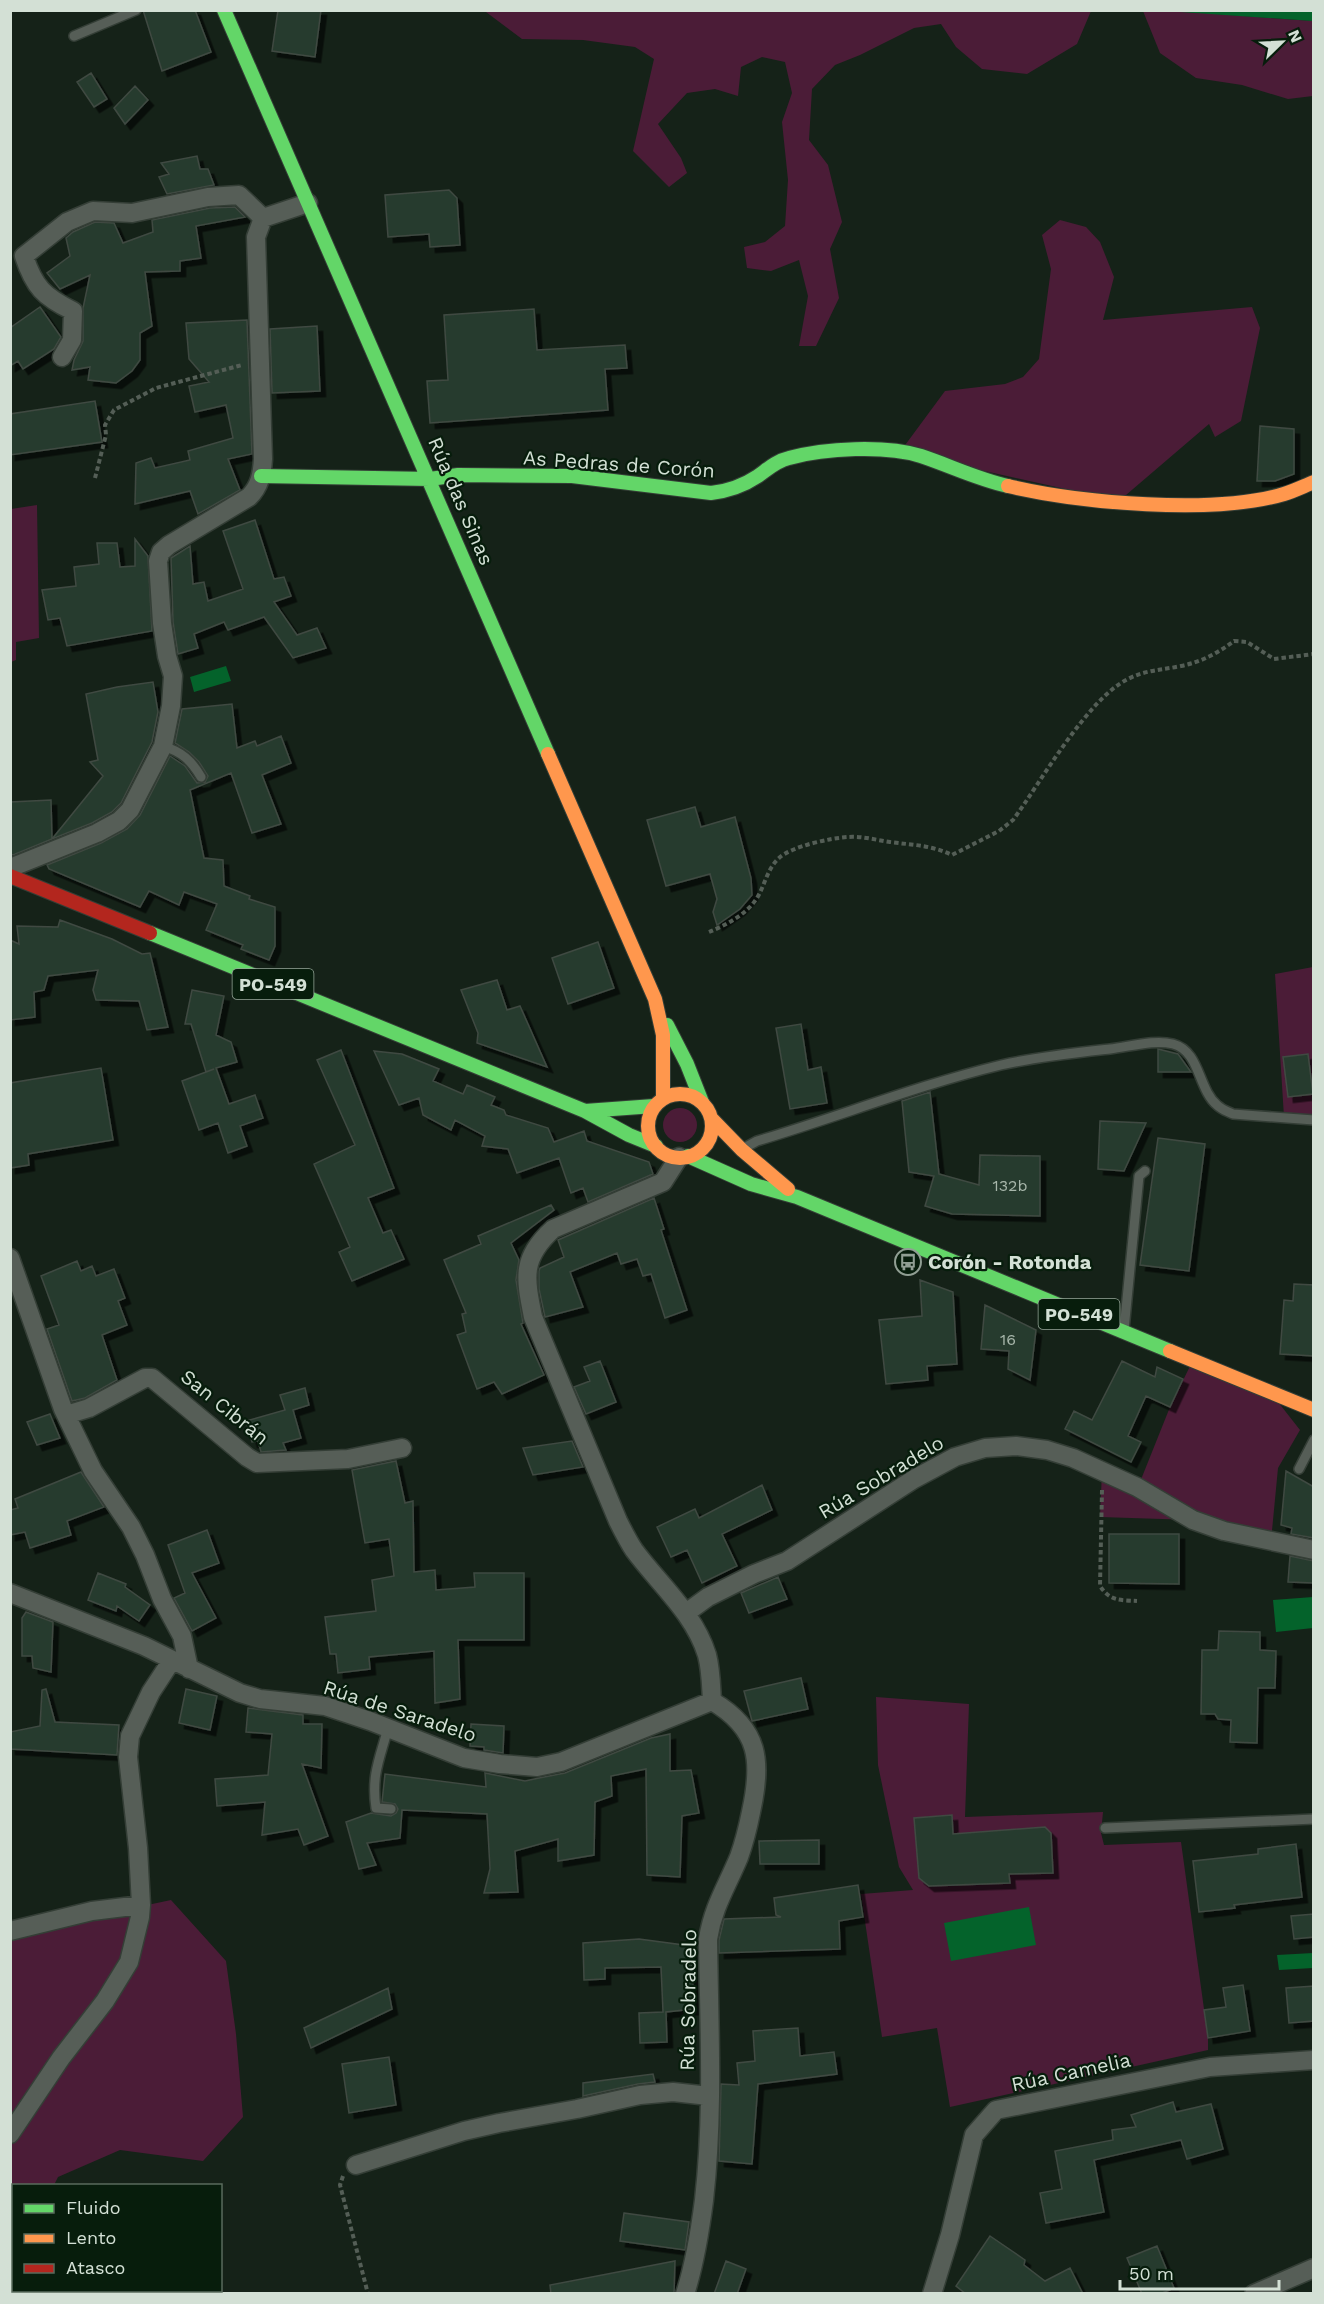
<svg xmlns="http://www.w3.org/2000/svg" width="1324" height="2304" viewBox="0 0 1324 2304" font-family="'Work Sans',sans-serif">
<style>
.green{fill:#4b1c37}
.water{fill:#04632b}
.building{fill:#283b2e;stroke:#3f4a42;stroke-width:1.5;filter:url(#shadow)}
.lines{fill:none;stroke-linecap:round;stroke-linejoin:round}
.lane-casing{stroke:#343e36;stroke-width:12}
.street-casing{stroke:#343e36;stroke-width:21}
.fast-casing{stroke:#343e36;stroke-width:16}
.slow-casing{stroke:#343e36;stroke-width:16}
.jam-casing{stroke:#343e36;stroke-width:16}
.path{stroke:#545e56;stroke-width:4;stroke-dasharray:4.5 3;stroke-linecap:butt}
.lane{stroke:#565e57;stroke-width:9}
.street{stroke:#565e57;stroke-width:18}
.fast{stroke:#63d668;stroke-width:14}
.slow{stroke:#ff974d;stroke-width:14}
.jam{stroke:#b3261e;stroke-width:14}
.labels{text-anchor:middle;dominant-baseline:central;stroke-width:4.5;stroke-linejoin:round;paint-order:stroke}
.number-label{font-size:16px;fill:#a8b7ab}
.shield{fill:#071d0c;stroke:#96a699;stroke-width:1.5}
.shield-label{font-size:18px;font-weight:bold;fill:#d3e0d5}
.street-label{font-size:20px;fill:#d3e0d5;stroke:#071d0c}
.poi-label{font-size:20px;font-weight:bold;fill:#d3e0d5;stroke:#071d0c;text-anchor:start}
</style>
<defs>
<filter id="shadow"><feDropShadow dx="5.5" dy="5.5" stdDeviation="0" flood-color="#0009"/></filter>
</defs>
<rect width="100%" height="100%" fill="#152218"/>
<path class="green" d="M503,11v-1l588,1 -14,33 -50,30 -45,-5 -26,-22 -15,-23 -27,4 -54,27 -25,10 -23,24 -3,51 19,25 14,57 -12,27 9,49 -23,48h-17l9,-50 -9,-36 -28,11 -24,-3 -3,-21 21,-5 20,-16 3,-46 -6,-58 10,-29 -7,-31 -23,-5 -21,10 -3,29 -23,-7 -28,4 -29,31 23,34 6,15 -18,14 -36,-36 21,-92 -19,-12 -52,-7 -61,-1 -36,-27z
M1143,11h30l140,10v75l-25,3 -46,-14 -46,-7 -36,-25z
M1060,220l26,7 14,15 14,35 -11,43 149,-13 8,21 -19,93 -26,16 -6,-13 -90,77 -219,-49 45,-61 60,-7 18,-7 16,-18 12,-90 -9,-34z
M37,505l2,133 -23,4v18l-5,2v-153z
M1313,967v153l-29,-3 -9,-143z
M663 1125a17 17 0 1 1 34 0a17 17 0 1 1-34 0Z
M1193,1360l78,33 29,37 -22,38 -7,73 -78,-21 -93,-3 2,-46 36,16 32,-80z
M876,1697l93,7 -4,113 138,-5 -2,21 3,12 77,-3 27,196v12l-258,57 -13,-79 -55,9 -21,-143 52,-4 -14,-23 -21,-102z
M171,1900l55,61 10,73 7,83 -40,44 -83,-11 -62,27 -4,8 -40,1 -1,49 -2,1v-302z"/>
<path class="water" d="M1166,11h147v10z
M226,666l5,15 -37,11 -4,-15z
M1313,1597v31l-37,4 -3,-32z
M1029,1907l7,38 -85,16 -7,-38z
M1313,1953v15l-34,2 -2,-15z"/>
<path class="building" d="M143,10h52l16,42 -49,19z
M278,10h43l-6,47 -43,-6z
M91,73l16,26 -13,8 -17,-25z
M135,86l13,14 -23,24 -11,-16z
M197,156l3,13h8l6,16 -47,9 -8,-17 10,-3 -8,-11z
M449,190l8,8 3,47 -30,2 -1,-13 -41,3 -3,-42z
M235,207l10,10 -49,9 5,32 -21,3v10l-35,1 7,54 -12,7v27l-8,11 -16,12 -28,-3 2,-13 -18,3 2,-10 9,-19v-33l7,-33 -30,14 -13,-16 23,-17 -4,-18 7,-6 22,-10 19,1 9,20 30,-11 -1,-12 58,-12z
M40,307l21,30 -7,12 -31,20 -5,-8 -8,5v-38z
M534,309l3,41 88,-5 2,23 -22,1 3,41 -178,13 -3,-42 21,-1 -4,-65z
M247,320l5,134 -24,5 12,31 -42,24 -8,-23 -55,13 1,-41 15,-5 4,10 35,-8 -2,-9 45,-13 -7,-33 -31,7 -6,-26 20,-4 -20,-23 -3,-36z
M317,326l3,65 -48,2 -2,-64z
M95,401l7,41 -92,13v-41z
M1260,426l34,3v45l-19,7h-18z
M255,520l19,59 10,-2 7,19 -17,6 23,33 20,-7 9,20 -33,10 -29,-41 -36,13 -4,-8 -30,12 4,14 -20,6 -5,-32 -2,-64 19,-12 3,38 11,-2 4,19 35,-12 -20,-58z
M135,539l13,17 4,75 -85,15 -7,-28 -12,2 -6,-30 34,-4 -2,-19 25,-3 -2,-21h20l3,24 15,-1z
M153,682l5,30 -6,30 -31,61 -9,9 -20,11 -40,16 51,-63 -13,-14 8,-2 -12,-66 31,-7z
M232,704l5,44 18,-7 2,5 24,-10 10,27 -29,12 19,49 -29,9 -21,-60 -41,17 14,68 19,2 1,26 26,10 -1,3 26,8v39l-6,14 -28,-11 2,-4 -37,-15 11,-26 -33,-12 -5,13 -30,-14 -9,16 -91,-38 -2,-4 54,-22 26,-14 13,-14 30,-59 15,10 12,17 8,-1 3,-6 -9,-14 -10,-10 -14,-9 7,-34z
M51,800l1,39 -39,16 -3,-1v-52z
M695,807l6,20 34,-10 16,61 1,17 -12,14 -23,16 -4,-13 4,-13 -7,-25 -44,12 -19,-66z
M60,920l52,19 30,15 8,-1 18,74 -21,3 -8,-29 -43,-1 -3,-10 5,-20 -50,6 -4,14 -10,2 1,25 -25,3v-80l9,4 -2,-18 41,1z
M598,942l16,46 -46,16 -16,-46z
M497,980l10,30 13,-4 27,61 -70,-24 1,-10 -17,-43z
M192,990l32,6 -8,39 15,7 6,20 -21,6 13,36 26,-9 8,23 -23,8 7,20 -19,7 -10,-30 -19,7 -17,-49 32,-12 -8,3 -15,-48h-6z
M801,1024l7,46 13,-3 6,36 -37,6 -14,-81z
M1158,1049l20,5 13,18h-33z
M341,1050l53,138 -26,10 15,35 8,-3 13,29 -52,22 -13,-29 11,-5 -36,-83 41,-19 -38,-85z
M374,1051l28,3 37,15 -6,12 30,13 4,-9 28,12 -4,8 13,5 2,5 42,13 6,14 30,-11 3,10 62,21 4,12 -65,28 -5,-14 -12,5 -12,-35 -42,15 -9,-24 -26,-3 3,-10 -30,-16 -4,10 -28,-15 -4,-17 -20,7z
M1308,1054l5,40 -25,3 -5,-40z
M101,1068l12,72 -85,14 1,11 -19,3v-85z
M930,1092l9,82 40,11 1,-30 60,1v60l-88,-2 -27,-8 9,-30 -25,-4 -7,-71z
M1100,1121l46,2 -22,48 -26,-2z
M1158,1138l47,6 -16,127 -49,-6z
M654,1198l10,31 -3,1 26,80 -22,8 -14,-44 -8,2 -6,-17 -16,5 -4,-11 -47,19 13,35 -38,10 -6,-28v-18l1,-3 24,-11 -6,-17z
M551,1205l3,5 -43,33 8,17 -3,20 7,43 -2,1 23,51 -42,19 -8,-12 -17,7 -20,-54 9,-3 -4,-18 4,-1 -22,-53 37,-16 -3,-8z
M77,1261l4,10 11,-5 4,10 18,-7 11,29 -7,3 9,24 -25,10 15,45 -32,18 -13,3 -25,-72 12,-4 -18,-49z
M920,1280l33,12 4,72 -30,2 1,14 -42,4 -7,-64 43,-4z
M1294,1284l20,1v71l-34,-2 4,-54 9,1z
M985,1305l51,25 -6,50 -22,-11 1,-18 -28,-2z
M600,1361l16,41 -30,12 -12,-27 16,-6 -6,-14z
M1122,1361l33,16 2,-10 26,12 -13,28 -24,-11 -18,40 13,6 -10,20 -66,-33 9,-18 18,9z
M305,1388l4,17 -16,5 8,28 -18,5 3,7 -25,2 -3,-11 -6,1 -6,-21 39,-11 -5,-15z
M50,1414l10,24 -23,7 -10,-23z
M572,1441l11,26 -50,8 -10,-27z
M396,1461l9,42 8,-2 1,71 21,-2 1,20 39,-3 -1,-14h50v67h-66l2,59 -25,4 -1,-52 -65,6 1,12 -32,4 -2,-19h-6l-5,-37 51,-6 -4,-31 22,-4 -5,-37 -24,4 -13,-73z
M1286,1471l28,16v51l-23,-4 1,-6 -11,-3z
M81,1472l23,35 -37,14 4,14 -41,13 -5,-16 -15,3v-25l8,-2 -3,-9z
M762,1485l10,25 -50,24 15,32 -35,17 -15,-33 -16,7 -14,-30 38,-18 4,9z
M207,1530l12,33 -27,10 24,45 -24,13 -18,-33 11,-5 -17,-48z
M1109,1534h70v50l-70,-1z
M1290,1556l24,5v22l-26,-1z
M98,1573l28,11 -1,3 25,18 -11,16 -22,-15 -1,5 -28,-11z
M778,1577l9,22 -38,14 -8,-20z
M26,1612l27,10 -2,50 -18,-4 -1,-12h-10v-38z
M1219,1631l41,1v18l16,1 -1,37h-17l-1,55 -27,-1 1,-22 -13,-1 -3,-5h-14l1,-64h16z
M801,1678l7,31 -56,12 -8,-30z
M46,1689l9,33 64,3 -2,30 -107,-6v-17l30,-6 2,-36z
M186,1689l31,7 -7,34 -31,-7z
M248,1708l55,7v9h19l-1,44 -19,-4 26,72 -24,9 -6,-16 -36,6 3,-33 -48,4 -2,-27 53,-4 4,-41 -26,-2z
M471,1724l33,2 -1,27 -19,-3v-3l-14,-1z
M670,1734v37l21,-1 8,43 -17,3 -2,61 -33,-2 -1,-106 -35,7 1,20 -17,6 -1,53 -36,6v-22l-43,12 3,41 -34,1 6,-24 -3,-55 -85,-4 -2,28 -33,5 9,22 -17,4 -13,-47 25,-9 20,3 5,-3 2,-4 -3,-5 -13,-2 3,-28 101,13 -1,-14 40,8 14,-3 26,-5 86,-35z
M952,1815l1,19 92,-7 6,6 2,40 -44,1 1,9 -81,3 -10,-8 -5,-60z
M819,1840v24h-59l-1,-23z
M1296,1844l6,53 -68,8 1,3 -36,4 -6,-51 65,-7v-5z
M858,1885l5,32 -24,4 1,28 -121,4v-13l5,-21 57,-2 -5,-2 -2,-17z
M1314,1914v23l-20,2 -3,-23z
M639,1939l52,7 3,63 -28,3 1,30 -27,1 -1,-30 24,-1 -2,-45 -56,1v11l-21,1 -1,-37z
M1243,1985l7,46 -42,7 -4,-28 22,-3 -3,-19z
M1314,1986v35l-25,2 -3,-35z
M388,1988l4,21 -81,39 -7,-20z
M798,2028l2,28 34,-4 3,22 -79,10 -6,80 -33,-3 2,-77 18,1 -2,-22 18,-2 -2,-30z
M389,2057l7,48 -47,8 -7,-49z
M653,2074l2,8 -17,2 -55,12v-13z
M1173,2102l3,10 35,-8 12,45 -36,10 -6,-19 -87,20 10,52 -58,11 -6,-30 22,-4 -7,-38 58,-11 -1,-10 24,-3 -5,-12z
M624,2213l65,9 -4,28 -65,-9z
M990,2236l35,24 -1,5 21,16 25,-13 13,26h-117l-10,-8z
M1157,2246l17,42 -14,6h-18l-15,-36z
M675,2261l-1,33h-123l-1,-9z
M726,2261l20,8 -9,25h-23z"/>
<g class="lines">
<defs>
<path id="lane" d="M74,36l62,-26
M163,746c19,6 28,14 38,31
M746,1147l11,-6c81,-24 161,-56 244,-76 35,-8 73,-12 109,-16 19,-2 44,-10 63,-5 27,7 25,45 44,61 5,5 10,6 16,9l81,6
M1124,1330l15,-154 6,-5
M1299,1469l15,-29
M388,1728c-8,30 -17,47 -12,80l15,1
M1105,1828l209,-9"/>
<path id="street" d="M62,357l10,-17 1,-29c-29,-14 -39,-24 -49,-55l43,-34 26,-11 39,2 76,-16 31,-2 24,23
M10,868l87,-35 22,-12 11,-11 33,-64 8,-40 2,-30 -6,-20 -5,-33 -4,-62 3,-9 8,-7 80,-48c11,-11 13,-23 14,-38l-7,-222 7,-19 45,-15
M679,1157l-16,25 -110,47c-32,29 -28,48 -20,88l85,204c5,10 10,20 16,29 25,34 60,63 73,105 4,15 4,31 5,46
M10,1258l53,151 30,62 38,56 14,28 17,44 20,37 7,33
M66,1415l23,-7 56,-30h7l95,79 10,6 91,-4 54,-11
M10,1593l134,53 96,47 20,6 65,7 45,15 94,37 36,6 37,3 24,-5 151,-61
M686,1613l22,-16 46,-23 33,-13 127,-82 41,-22 30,-9 31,-2 31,4 26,8 64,29 56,33 31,11 90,19
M10,1931l82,-20 49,-6
M10,2134l51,-76 44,-57 24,-39 11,-45 1,-12 -3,-57 -10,-91 2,-21 21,-44 21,-32
M356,2165l108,-34 35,-8 78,-14 63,-14 33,-3 36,4
M685,2294c10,-31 15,-63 19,-94 10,-87 5,-174 4,-261 5,-32 19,-53 31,-82 5,-14 9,-30 12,-45 11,-50 9,-83 -39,-111
M932,2294l18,-59 24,-100 22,-25 214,-43 104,-7
M1254,2294l60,-26"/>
<path id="fast" d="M224,10l324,744
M261,476l169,3 28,-4 114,1 139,17c18,-2 32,-7 47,-17 10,-7 18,-15 31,-18 36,-10 97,-13 132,-2 30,10 56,23 87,30
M150,933l435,178 44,24 27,11
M667,1025l20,39 15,38
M585,1111l69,-5
M688,1156l63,28 46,13 373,154"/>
<path id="slow" d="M1008,486c72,17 206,29 276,8 10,-3 20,-8 30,-12
M548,754l107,245 8,36v63
M648 1126a32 32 0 1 1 64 0a32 32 0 1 1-64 0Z
M711,1118l31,32 46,39
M1170,1351l144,59"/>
<path id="jam" d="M10,876l140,57"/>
</defs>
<use href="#lane" class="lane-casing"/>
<use href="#street" class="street-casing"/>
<use href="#fast" class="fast-casing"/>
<use href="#slow" class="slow-casing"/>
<use href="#jam" class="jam-casing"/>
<path class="path" d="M95,478l11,-43 -1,-10 9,-15 42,-22 86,-23
M709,932c17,-7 38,-18 48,-34 8,-13 10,-29 22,-40 13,-12 52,-20 69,-21 14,-1 28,3 42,5 22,3 41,3 62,13l47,-24 14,-11c28,-38 74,-121 115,-141 17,-9 34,-9 53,-13 20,-4 37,-13 53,-25l13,1 27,17 40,-5
M1102,1490l-2,96c10,15 19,14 37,15
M343,2176l-3,9 28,109"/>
<use href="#lane" class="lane"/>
<use href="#street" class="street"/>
<use href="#fast" class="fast"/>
<use href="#slow" class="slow"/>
<use href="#jam" class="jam"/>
</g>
<defs>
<symbol id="bus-ring" viewBox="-11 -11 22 22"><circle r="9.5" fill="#071d0c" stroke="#909e93" stroke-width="1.5"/><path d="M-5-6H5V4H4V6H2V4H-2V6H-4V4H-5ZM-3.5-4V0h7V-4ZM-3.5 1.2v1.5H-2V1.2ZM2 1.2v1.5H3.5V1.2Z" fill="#909e93"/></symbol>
</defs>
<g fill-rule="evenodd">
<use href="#bus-ring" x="893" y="1247" width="30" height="30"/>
</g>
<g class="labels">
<g class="number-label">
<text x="1010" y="1185">132b</text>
<text x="1008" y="1339">16</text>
</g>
<g class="shield">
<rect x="232.5" y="969" width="81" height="30" rx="4.5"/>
<rect x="1038.5" y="1299" width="81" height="30" rx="4.5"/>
</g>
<g class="shield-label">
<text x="273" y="984">PO-549</text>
<text x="1079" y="1314">PO-549</text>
</g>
<g class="street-label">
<text transform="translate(619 464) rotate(4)">As Pedras de Corón</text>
<text transform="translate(461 501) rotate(67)">Rúa das Sinas</text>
<text transform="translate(225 1407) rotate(39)">San Cibrán</text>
<text transform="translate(881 1477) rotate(-31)">Rúa Sobradelo</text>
<text transform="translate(400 1711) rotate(18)">Rúa de Saradelo</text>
<text transform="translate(688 2000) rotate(-89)">Rúa Sobradelo</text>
<text transform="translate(1071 2072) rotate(-12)">Rúa Camelia</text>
</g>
<g class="poi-label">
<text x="928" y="1262">Corón - Rotonda</text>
</g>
</g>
<rect width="1324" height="2304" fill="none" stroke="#d3e0d5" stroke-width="24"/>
<rect x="12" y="2184" width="210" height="108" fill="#071d0c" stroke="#596b5c" stroke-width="1.5"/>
<rect x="24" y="2204" width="30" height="9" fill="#63d668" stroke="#596b5c" stroke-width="1.5"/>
<text x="66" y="2214" font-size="18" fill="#d3e0d5">Fluido</text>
<rect x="24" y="2234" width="30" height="9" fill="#ff974d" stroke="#596b5c" stroke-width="1.5"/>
<text x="66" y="2244" font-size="18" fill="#d3e0d5">Lento</text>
<rect x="24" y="2264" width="30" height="9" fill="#b3261e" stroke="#596b5c" stroke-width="1.5"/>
<text x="66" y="2274" font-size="18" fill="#d3e0d5">Atasco</text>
<g transform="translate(1282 42) rotate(66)" stroke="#071d0c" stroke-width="4.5" paint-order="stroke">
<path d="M0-4.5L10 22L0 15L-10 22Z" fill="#d3e0d5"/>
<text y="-9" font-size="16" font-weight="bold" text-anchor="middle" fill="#d3e0d5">N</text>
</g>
<path d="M1120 2280v9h159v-9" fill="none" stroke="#d3e0d5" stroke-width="3"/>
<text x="1129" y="2280" font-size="18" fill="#d3e0d5" stroke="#071d0c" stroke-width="4.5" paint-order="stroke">50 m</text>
</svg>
